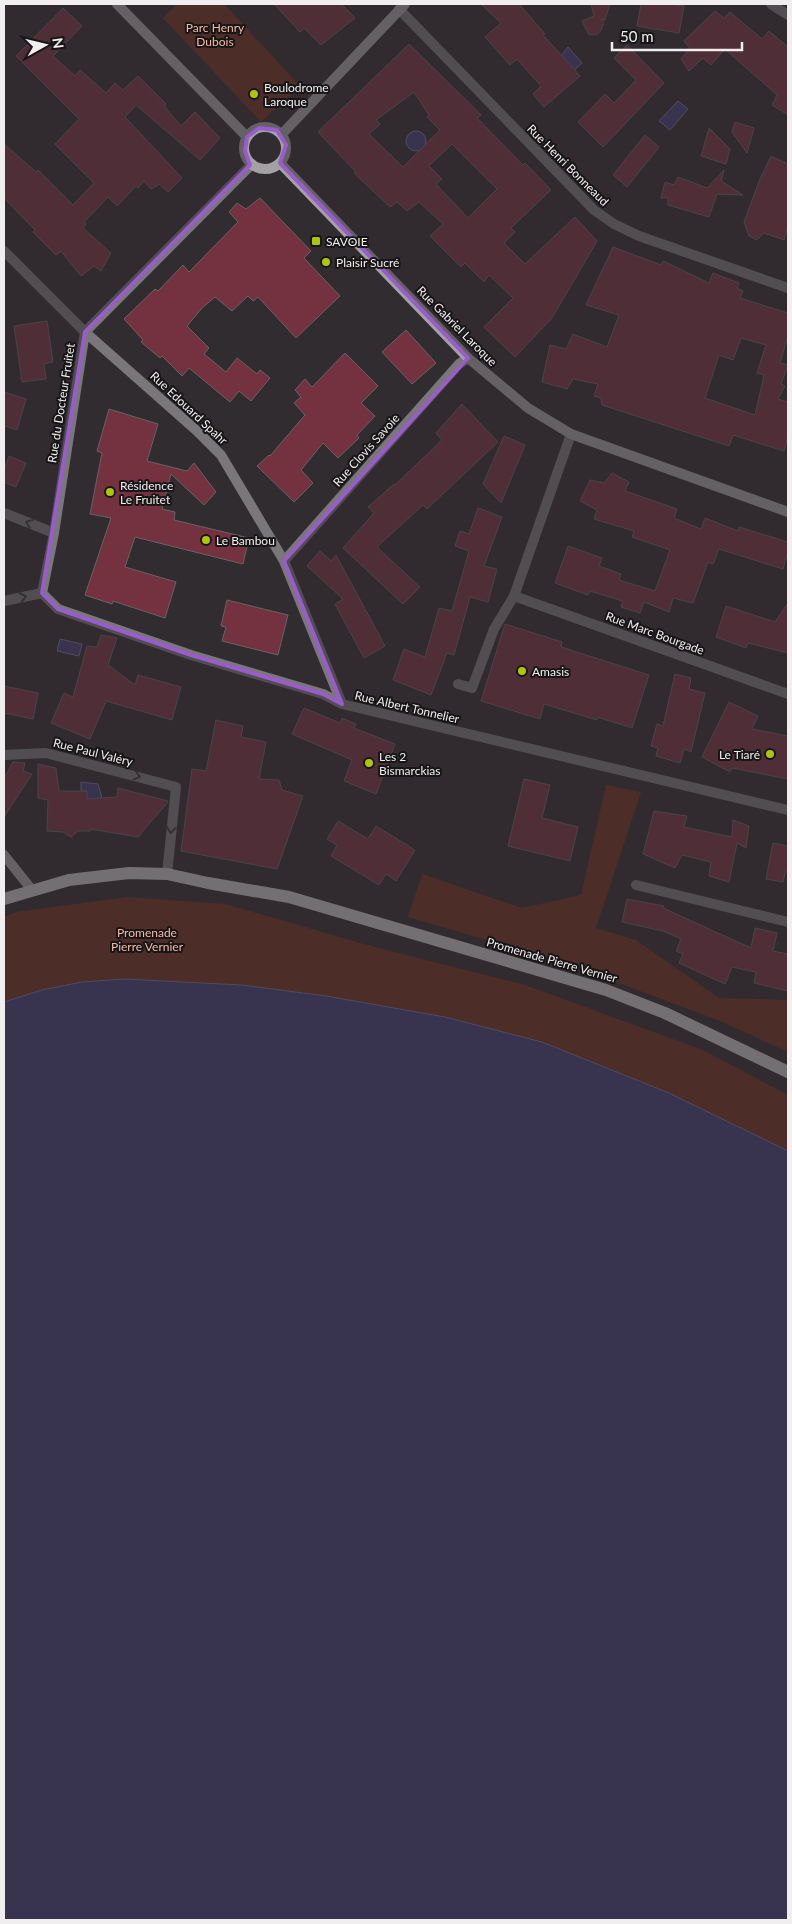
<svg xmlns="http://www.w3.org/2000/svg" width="792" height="1924" viewBox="0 0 792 1924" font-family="Lato,sans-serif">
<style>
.green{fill:#6d2f20}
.water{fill:#423e77;stroke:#76739b}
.building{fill:#743241;stroke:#686263;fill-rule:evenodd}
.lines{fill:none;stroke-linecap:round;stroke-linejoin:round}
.street{stroke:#79777a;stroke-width:10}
.secondary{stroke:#a3a1a4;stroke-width:10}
.primary{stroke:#c4c1c6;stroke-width:12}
.oneway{stroke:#393739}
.marked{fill:none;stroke:#985ccb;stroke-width:4;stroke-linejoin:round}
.poi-dot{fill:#aec60a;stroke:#171516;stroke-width:2}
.labels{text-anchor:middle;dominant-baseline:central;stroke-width:4;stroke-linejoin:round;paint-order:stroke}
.park-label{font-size:12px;fill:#f6b9a9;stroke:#171516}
.poi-label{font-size:12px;fill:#f1eeef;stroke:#171516;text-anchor:start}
.street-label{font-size:12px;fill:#f1eeef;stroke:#171516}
</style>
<rect width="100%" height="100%" fill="#312c2f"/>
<path class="green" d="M177,4h47l76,82 -39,36 -98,-104z
M606,785l35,7 -45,136 40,12 83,58 69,2v52l-68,-31 -154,-58 -158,-46 14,-43 100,34 59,-13z
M128,897l97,7 142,41 158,40 178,65 85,45v56l-119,-58 -127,-51 -300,-57 -118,-6 -42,3 -40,8 -38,12v-85l12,-5z"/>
<path class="water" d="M568,47l14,16 -11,10 -11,-16z
M678,101l10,8 -18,21 -11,-9z
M406 141a10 10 0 1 1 20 0a10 10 0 1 1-20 0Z
M60,639l22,5 -3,12 -22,-5z
M81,782l17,2 4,14 -17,2 -4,-9z
M124,979l118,6 84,11 119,21 97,25 127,51 119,58v769h-784v-918l38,-12 40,-8z"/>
<path class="building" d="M274,4h67l14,14 -34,27 -17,-17 -4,4z
M481,4h38l26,30 -2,1 37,41 -36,31 -11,-13 8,-8 -24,-27 -7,6 -25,-28 16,-14z
M591,4h19l-5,16 -4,-1 3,3 -3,8 -3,4 -9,1 -7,-14 12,-5z
M641,4h31l12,2 -5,27 -42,-7z
M63,8l19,18 -29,30 22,20 5,-6 26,23 9,-10 8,7 15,-14 28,28 -2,2 17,20 14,-14 25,26 -20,22 -64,-55 -11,12 57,61 -14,14 -9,-8 -8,5 -7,-8 -6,7 -2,-2 -19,20 -9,-9 -24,25 2,2 -3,4 28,25 -10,18 -7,-5 -13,10 -20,-25 -5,4 -23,-23 2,-2 -31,-32v-54l32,28 2,-2 35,35 21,-22 -39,-39 24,-25 -63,-63z
M715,11l9,7 6,-6 32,27 7,-8 19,16v68l-16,-10 5,-10 -52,-46 -14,16 -8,-7 -14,13 -8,-12 9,-11 -6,-7z
M409,44l72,71 -4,3 46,47 2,-2 26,27 -40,38 4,4 -11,11 21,21 50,-47 22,24 -45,77 -37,39 -31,-30 29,-29 -24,-23 -5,7 -19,-19 -4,4 -31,-31 13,-12 -24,-22 -12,9 -10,-9 -7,5 -36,-34 2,-1 -38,-40zM414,92l15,23 -2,2 13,13 -37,37 -34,-33 11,-10 -4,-4zM452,144l45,45 -29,29 -32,-34 6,-5 -13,-13z
M627,45l37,38 -61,64 -25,-25 27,-28 9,9 22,-23 -22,-22z
M735,122l19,6 -7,25 -15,-21z
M709,128l21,21 -4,15 -25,-8z
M645,135l14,12 -32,40 -14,-12z
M771,156l17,8v62l-4,14 -20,-7 -7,7 -8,-4 -5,-14 16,-43z
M724,170l-3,11 22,14 -26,-1 -8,23 -41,-12v-7h-7l4,-16 9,3 4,-8 29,11z
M260,198l51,53 -7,7 36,38 -44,42 -38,-41 -5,4 -5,-5 -16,15 -17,-14 -13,11 -15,18 22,22 -5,6 22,18 11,-14 20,16 3,-4 10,8 -19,23 -12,-10 -9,11 -41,-34 -7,8 -20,-20 -2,2 -19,-16 2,-2 -19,-21 31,-30 3,2 25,-26 6,7 49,-50 -9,-10 8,-9 9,6z
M613,247l48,18 2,-4 46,22 4,-10 26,10 -2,5 6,3 -3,7 48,15v23l-8,27 8,2 -7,19 4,2 -7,13 10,3v35l-4,14 -51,-16 -4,11 -127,-41 -1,-7 -7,-2 4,-12 -25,-5 -6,10 -25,-7 8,-37 16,4 7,-15 34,13 12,-32 -33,-10zM741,338l25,7 -9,28 7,2 -9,40 -50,-17 14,-43 14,5z
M47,321l6,41 -9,2 2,15 -24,3 -8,-56z
M406,330l30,33 -24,21 -30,-32z
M345,353l33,33 -17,17 14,13 -18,19 2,3 -21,20 -15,-15 -22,27 12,13 -19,19 -37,-36 12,-11 1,1 35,-41 -11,-12 7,-6 -6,-7 10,-11 7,8z
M4,392l22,7 -9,31 -13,-4z
M462,404l36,38 -71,67 -4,-4 -46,42 43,40 -17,17 -60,-56 31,-35 -6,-6 26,-23 1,1 47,-45 -6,-7z
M109,409l49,15 -11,37 40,10 7,-8 22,29 -12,13 -33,-31 -9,35 13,3 -1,8 75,18 -6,26 -108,-27 -10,30 51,15 -11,36 -52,-17 -1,3 -27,-9 26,-77 -21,-4 12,-61 -5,-2z
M504,436l21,9 -24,58 -18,-19z
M9,456l17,7 -10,24 -12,-5v-12z
M612,473l17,9 -4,9 52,18 -3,9 27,11 4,-11 33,13 1,-4 49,15v10l-5,17 -64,-20 -6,15 -5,-2 -15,41 -20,-5 -4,14 -25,-10 -4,11 -19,-6 2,-6 -33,-10 -2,4 -33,-12 13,-37 34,12 -3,8 22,8 -2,6 36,11 15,-41 -38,-13 2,-6 -40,-12 3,-9 -17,-9 10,-21 14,3z
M478,508l24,9 -18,49 13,3 -9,33 -18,-5 -16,58 -7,-2 -16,42 -38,-15 11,-31 21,8 14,-49 13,3 17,-60 -14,-5 5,-15 9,3z
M320,551l11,10 5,-6 49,91 -21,12 -29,-54 8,-5 -36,-33z
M227,600l61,15 -10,40 -56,-14 4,-14 -5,-1z
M788,603v50l-40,-10 -2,5 -30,-11 10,-31 49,16z
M505,624l57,18 -1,5 88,28 -17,53 -35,-11v3l-53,-16 -4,15 -59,-18z
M101,635l16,3 -9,27 27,20 3,-10 43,12 -9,33 -66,-19 -16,38 -39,-16 13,-30 9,4 14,-51 10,1z
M675,674l16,4 -2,11 16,4 -14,59 -7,-3 -4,14 -24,-7 2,-8 -7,-2 6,-22 6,2z
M4,686l34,7 -5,26 -29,-6z
M729,702l29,14 -6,13 36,7v43l-56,-11 -2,4 -28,-15z
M304,708l36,15 2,-5 14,6 -2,4 41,16 -19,50 -32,-13 8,-21 -60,-26z
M216,720l27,6 -2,11 25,5 -7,37 20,1 3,10 21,6 -26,73 -96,-18 11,-82 14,2z
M13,762l12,1 -2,8 9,3 -28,43v-42h2z
M38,764l18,4 3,23h28v8l30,-2 1,-9 50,13 -1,2 -29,34 -48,-8v2h-12l-7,6 -8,-5 -16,-1 1,-31 -10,-2z
M524,779l26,6 -8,33 36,9 -8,34 -62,-15z
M654,811l33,5 -3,11 48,10 1,-17 16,6 -3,22 -9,-5 -8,39 -20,-6 2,-14 -29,-7 -7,13 -32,-14z
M338,821l30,18 8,-13 39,24 -19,31 -10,-7 -7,11 -48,-29 6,-11 -10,-6z
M773,843l15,3v24h-2l-3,12 -17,-3z
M627,899l37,7 -1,2 88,40 4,-20 22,5 -4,18 15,3v37l-34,-8 2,-11 -24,-5 -7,17 -46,-21 4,-9 -7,-3 5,-12 -18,-8 -41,-9z"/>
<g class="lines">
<path class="street" d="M771,4l17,11
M399,9l195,201 20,14 25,12 149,52
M4,251l81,81 112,99 24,24 63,106 58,143
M4,513l50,20
M284,561l175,-197 9,-6
M42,593l16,16 133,46 132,39 19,10 446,106
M42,593l12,-60 31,-201 167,-168
M514,596l274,98
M4,601l38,-8
M458,684l14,4 22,-59 20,-33 57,-162
M4,755l42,-2 130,34 -9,87
M636,885l152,37"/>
<path class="secondary" d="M117,4l130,133
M244 148a21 21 0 1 1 42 0a21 21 0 1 1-42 0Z
M282,134l123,-130
M280,163l188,195 60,50 43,26 217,78
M4,855l28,35"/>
<path class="primary" d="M4,899l65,-19 60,-7 38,1 41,9 81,14 317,93 59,23 123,59"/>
</g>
<defs><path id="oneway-chevron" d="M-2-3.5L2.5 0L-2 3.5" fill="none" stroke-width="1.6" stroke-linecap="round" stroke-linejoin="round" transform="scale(1.25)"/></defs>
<g class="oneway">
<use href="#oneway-chevron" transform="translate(29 523) rotate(-158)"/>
<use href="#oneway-chevron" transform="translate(23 597) rotate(-12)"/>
<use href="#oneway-chevron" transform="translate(137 776) rotate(15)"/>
<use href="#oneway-chevron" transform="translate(171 830) rotate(96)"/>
</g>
<path d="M0 0H792V1924H0ZM259,128l18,2 9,15 -6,18 188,195 -184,203 58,143 -19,-10 -132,-39 -133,-46 -16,-16 43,-261 165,-167 -5,-14 2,-14z" fill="#312c2f" fill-opacity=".55" fill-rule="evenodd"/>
<path class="marked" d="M259,128l18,2 9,15 -6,18 188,195 -184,203 58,143 -19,-10 -132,-39 -133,-46 -16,-16 43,-261 165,-167 -5,-14 2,-14z"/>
<g class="poi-dot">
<circle cx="254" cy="94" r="5"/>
<rect x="311" y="236" width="10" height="10" rx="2.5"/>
<circle cx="326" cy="262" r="5"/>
<circle cx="110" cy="492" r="5"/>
<circle cx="206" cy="540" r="5"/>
<circle cx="522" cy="671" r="5"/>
<circle cx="770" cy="754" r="5"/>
<circle cx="369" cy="763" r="5"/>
</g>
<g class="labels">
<g class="park-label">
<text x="215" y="27">Parc Henry<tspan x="215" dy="14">Dubois</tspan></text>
<text x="147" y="932">Promenade<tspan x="147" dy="14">Pierre Vernier</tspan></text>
</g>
<g class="poi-label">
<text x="264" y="87">Boulodrome<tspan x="264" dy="14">Laroque</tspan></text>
<text x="326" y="241">SAVOIE</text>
<text x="336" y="262">Plaisir Sucré</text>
<text x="120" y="485">Résidence<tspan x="120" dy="14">Le Fruitet</tspan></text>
<text x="216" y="540">Le Bambou</text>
<text x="532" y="671">Amasis</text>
<text x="760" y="754" text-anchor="end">Le Tiaré</text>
<text x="379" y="756">Les 2<tspan x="379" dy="14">Bismarckias</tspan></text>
</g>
<g class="street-label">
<text transform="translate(568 165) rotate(45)">Rue Henri Bonneaud</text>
<text transform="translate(457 326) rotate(45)">Rue Gabriel Laroque</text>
<text transform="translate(61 403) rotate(-81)">Rue du Docteur Fruitet</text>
<text transform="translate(189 408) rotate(43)">Rue Edouard Spahr</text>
<text transform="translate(366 450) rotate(-48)">Rue Clovis Savoie</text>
<text transform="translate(655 633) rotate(20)">Rue Marc Bourgade</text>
<text transform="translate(407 707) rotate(13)">Rue Albert Tonnelier</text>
<text transform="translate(93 752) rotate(14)">Rue Paul Valéry</text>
<text transform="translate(552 960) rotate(16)">Promenade Pierre Vernier</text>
</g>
</g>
<rect width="792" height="1924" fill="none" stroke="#f1eeef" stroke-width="10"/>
<g transform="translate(45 45) rotate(82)" stroke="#171516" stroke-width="4" paint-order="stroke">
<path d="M0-4L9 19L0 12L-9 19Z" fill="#f1eeef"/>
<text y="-8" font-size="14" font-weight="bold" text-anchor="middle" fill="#f1eeef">N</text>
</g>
<path d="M612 42v8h130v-8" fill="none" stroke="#f1eeef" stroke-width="2.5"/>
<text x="620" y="42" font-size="15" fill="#f1eeef" stroke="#171516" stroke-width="4" paint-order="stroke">50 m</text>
</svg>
